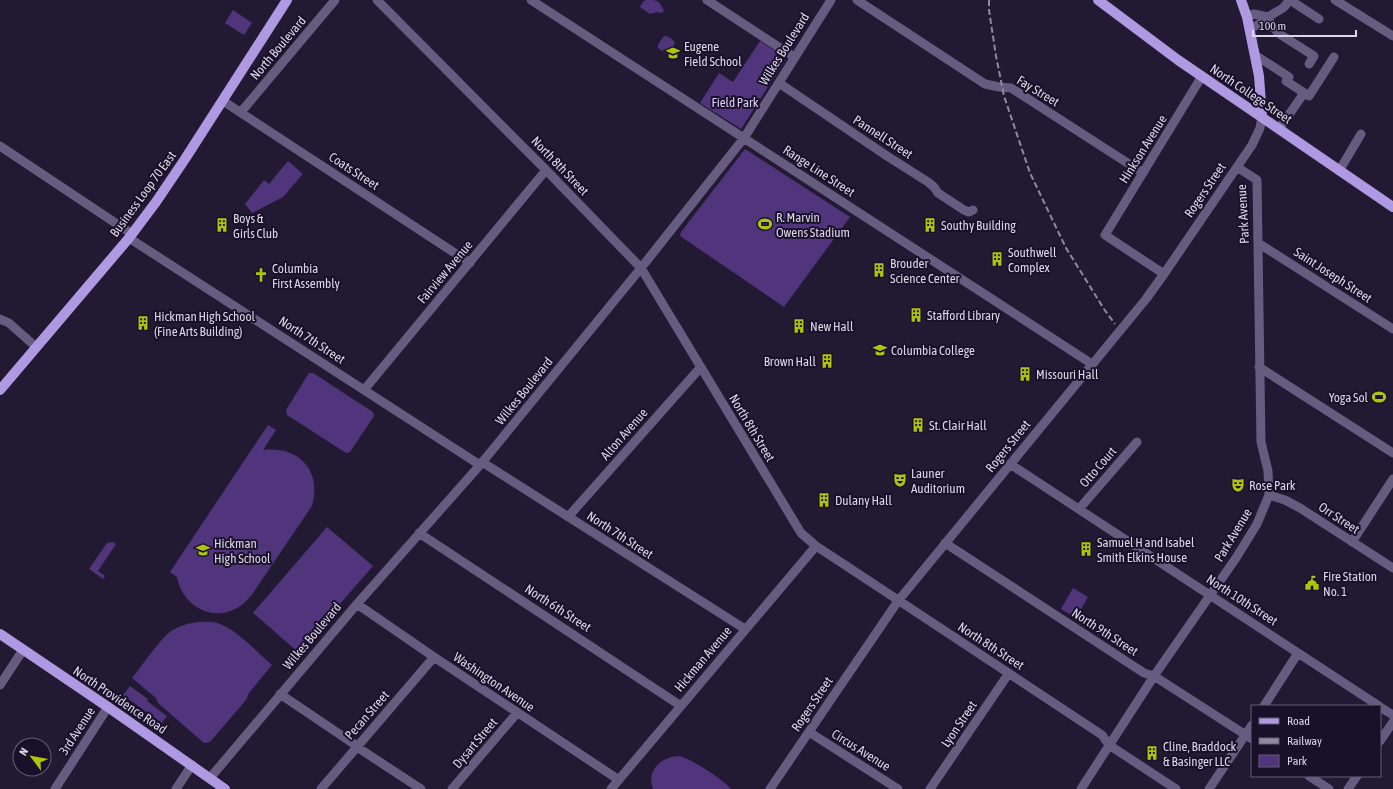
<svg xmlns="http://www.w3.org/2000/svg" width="1393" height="789" viewBox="0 0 1393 789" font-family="'Asap Condensed',sans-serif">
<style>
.green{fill:#50357d}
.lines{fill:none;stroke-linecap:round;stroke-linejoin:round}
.minor{stroke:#665c7f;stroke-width:9}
.major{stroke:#af99e2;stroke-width:10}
.rail{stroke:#90899f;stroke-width:2;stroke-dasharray:6 3;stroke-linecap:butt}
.labels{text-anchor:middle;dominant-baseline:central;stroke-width:4;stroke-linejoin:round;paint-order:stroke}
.poi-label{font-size:13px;fill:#dbd6e8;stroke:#191029;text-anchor:start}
.street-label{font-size:13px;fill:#dbd6e8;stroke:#191029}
.park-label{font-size:13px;fill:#ddd0fd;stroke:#191029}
</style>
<rect width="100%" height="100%" fill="#221933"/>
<path class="green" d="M646,0c12,0 13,0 18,11l-3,2 -4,-1 -7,2 -10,-7 3,-5z
M233,10l19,13 -8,12 -19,-12z
M665,36l4,1 6,5 -4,10 -6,1 -7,-5v-3l5,-8z
M760,41l20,13 5,6 -42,66 -2,3 -41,-26 19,-30 14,9z
M745,149l105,68 -66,90 -104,-71 1,-4z
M288,161l15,13 -20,23 -31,16 -7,-9 19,-24 5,4z
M309,373h4l60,39 1,4 -24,36 -4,1 -59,-38 -1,-5z
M268,425l8,5 -13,20c36,-4 59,20 49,56l-61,90c-5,5 -9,10 -16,13 -26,13 -53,-5 -58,-32l-7,-5z
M327,527l46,39 -75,86 -45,-39z
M113,542l3,2 -18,27 7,5 -2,3 -14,-10 18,-26z
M1073,588l15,9 -12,21 -15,-9z
M198,622c7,0 15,-1 22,2 18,7 37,28 52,41l-23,28 -3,7 -36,42 -6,1 -46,-40 -2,-5 -24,-20c10,-12 27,-38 39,-47 8,-5 17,-8 27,-9z
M130,686l18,13 -1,2 20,15 -5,7 -39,-28z
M679,756c11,2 45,24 52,33h-78c-7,-19 8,-32 26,-33z"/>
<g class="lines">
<path class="minor" d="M377,0l169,170 95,98 160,265 15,13 29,19 257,170 7,10 67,44
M531,0l561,364
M707,0l87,57
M857,0l128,84 14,3 12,1 132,85
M1335,0l58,36
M1247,17l7,-3 14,3 15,-9 7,-8 29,19
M1249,28l9,-3 10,-8 3,7 7,9 36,23 -5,8
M1255,55l34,22 -3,4 23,15 25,-39
M779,83l108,73 41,26 6,5 4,6 26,17 5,2 4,-2
M223,101l247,162
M241,112l94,-112
M1279,129l25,-36
M0,146l132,88
M1339,171l22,-37
M129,238l351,227
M1258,243l135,86
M1164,274l-59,-39 97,-159
M0,319l9,4 27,24
M1259,367l134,86
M364,390l182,-220
M482,462l263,167
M1010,464l369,242
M1269,495l16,5 15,8 93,60
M1079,509l58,-67
M568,517l132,-149
M419,533l262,173
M1352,542l41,-63
M945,543l199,130 10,3 98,63
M357,604l77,53 185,123
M0,685l23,-35
M280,694l77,52
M1264,706l34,-53
M1380,707l13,8
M809,732l89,57
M1380,741l13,-19
M357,747l64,42
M1309,776l20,13
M210,778l147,-174 123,-139 161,-197 103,-130 87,-138
M55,789l53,-82
M176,789l16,-24
M321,789l113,-132
M452,789l65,-76
M611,789l205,-243
M770,789l128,-188 248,-302 18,-25 88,-129 8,-17 2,-11
M930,789l79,-116
M1081,789l73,-113 82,-118 21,-34 12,-29 -1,-24 -7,-29 -4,-262 -20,-13
M1209,789l43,-64
M1348,789l9,-13"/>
<path class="major" d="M1098,0l80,60 215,147
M1241,0l6,17 12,59 3,41
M0,390l129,-152 27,-36 29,-43 102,-159
M0,634l108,73 117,82"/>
<path class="rail" d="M989,0v10l7,46 8,40 26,77 36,75 38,61 11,15"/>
</g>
<defs>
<symbol id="school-bare" viewBox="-9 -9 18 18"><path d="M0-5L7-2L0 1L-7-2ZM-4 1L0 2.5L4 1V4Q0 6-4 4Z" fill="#aec509" stroke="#191029" stroke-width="2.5" paint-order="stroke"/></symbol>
<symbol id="stadium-bare" viewBox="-9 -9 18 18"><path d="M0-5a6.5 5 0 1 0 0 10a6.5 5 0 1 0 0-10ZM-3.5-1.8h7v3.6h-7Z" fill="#aec509" stroke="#191029" stroke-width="2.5" paint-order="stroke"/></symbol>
<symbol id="building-bare" viewBox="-9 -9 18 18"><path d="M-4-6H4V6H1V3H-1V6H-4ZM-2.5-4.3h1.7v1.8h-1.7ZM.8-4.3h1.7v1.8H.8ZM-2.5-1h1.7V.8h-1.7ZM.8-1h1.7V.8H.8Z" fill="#aec509" stroke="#191029" stroke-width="2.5" paint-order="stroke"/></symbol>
<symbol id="church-bare" viewBox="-9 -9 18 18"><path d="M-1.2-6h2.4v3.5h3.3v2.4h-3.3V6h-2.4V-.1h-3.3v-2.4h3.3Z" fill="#aec509" stroke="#191029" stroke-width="2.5" paint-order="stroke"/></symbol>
<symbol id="university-bare" viewBox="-9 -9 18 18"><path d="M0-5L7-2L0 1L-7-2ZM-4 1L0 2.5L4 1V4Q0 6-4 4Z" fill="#aec509" stroke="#191029" stroke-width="2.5" paint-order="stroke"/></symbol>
<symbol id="theatre-bare" viewBox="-9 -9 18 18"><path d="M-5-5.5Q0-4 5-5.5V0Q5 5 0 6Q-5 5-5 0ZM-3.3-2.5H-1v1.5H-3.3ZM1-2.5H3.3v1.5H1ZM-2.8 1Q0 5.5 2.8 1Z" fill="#aec509" stroke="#191029" stroke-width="2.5" paint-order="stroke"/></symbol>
<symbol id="civic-bare" viewBox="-9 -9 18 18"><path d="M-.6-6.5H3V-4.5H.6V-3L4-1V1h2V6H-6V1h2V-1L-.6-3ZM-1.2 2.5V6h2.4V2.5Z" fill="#aec509" stroke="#191029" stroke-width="2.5" paint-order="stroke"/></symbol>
</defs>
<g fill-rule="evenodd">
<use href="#school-bare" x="663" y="43" width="20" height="20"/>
<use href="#stadium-bare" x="755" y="214" width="20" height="20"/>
<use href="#building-bare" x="212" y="215" width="20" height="20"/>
<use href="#building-bare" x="920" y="215" width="20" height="20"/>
<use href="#building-bare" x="987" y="249" width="20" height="20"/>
<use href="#building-bare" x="869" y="260" width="20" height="20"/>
<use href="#church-bare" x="251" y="265" width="20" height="20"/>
<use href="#building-bare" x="906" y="305" width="20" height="20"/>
<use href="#building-bare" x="133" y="313" width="20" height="20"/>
<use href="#building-bare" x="789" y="316" width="20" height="20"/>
<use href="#university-bare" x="870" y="340" width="20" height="20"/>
<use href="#building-bare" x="817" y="351" width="20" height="20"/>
<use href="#building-bare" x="1015" y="364" width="20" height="20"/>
<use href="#stadium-bare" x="1369" y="387" width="20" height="20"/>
<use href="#building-bare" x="908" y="415" width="20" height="20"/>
<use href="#theatre-bare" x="890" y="470" width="20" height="20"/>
<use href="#theatre-bare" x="1228" y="475" width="20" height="20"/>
<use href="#building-bare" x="814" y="490" width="20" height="20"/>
<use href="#building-bare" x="1076" y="539" width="20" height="20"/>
<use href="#school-bare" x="193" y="540" width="20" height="20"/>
<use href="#civic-bare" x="1302" y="573" width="20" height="20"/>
<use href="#building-bare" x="1142" y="743" width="20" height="20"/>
</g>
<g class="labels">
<g class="poi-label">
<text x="684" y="46">Eugene<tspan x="684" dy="15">Field School</tspan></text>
<text x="776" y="217">R. Marvin<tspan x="776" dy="15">Owens Stadium</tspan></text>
<text x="233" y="218">Boys &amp;<tspan x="233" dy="15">Girls Club</tspan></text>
<text x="941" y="225">Southy Building</text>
<text x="1008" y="252">Southwell<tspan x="1008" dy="15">Complex</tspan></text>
<text x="890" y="263">Brouder<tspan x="890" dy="15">Science Center</tspan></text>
<text x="272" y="268">Columbia<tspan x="272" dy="15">First Assembly</tspan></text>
<text x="927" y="315">Stafford Library</text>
<text x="154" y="316">Hickman High School<tspan x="154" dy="15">(Fine Arts Building)</tspan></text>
<text x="810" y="326">New Hall</text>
<text x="891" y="350">Columbia College</text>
<text x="816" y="361" text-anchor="end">Brown Hall</text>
<text x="1036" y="374">Missouri Hall</text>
<text x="1368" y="397" text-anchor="end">Yoga Sol</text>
<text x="929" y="425">St. Clair Hall</text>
<text x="911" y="473">Launer<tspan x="911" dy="15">Auditorium</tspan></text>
<text x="1249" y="485">Rose Park</text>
<text x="835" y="500">Dulany Hall</text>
<text x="1097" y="542">Samuel H and Isabel<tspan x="1097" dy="15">Smith Elkins House</tspan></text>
<text x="214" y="543">Hickman<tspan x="214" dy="15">High School</tspan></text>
<text x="1323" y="576">Fire Station<tspan x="1323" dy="15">No. 1</tspan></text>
<text x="1163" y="746">Cline, Braddock<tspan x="1163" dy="15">&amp; Basinger LLC</tspan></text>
</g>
<g class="street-label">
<text transform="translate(278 48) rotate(-50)">North Boulevard</text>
<text transform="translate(784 49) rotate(-58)">Wilkes Boulevard</text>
<text transform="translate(1038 91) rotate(31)">Fay Street</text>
<text transform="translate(1251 94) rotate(34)">North College Street</text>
<text transform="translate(883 137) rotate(33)">Pannell Street</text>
<text transform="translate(1143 149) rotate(-58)">Hinkson Avenue</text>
<text transform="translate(560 166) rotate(46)">North 8th Street</text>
<text transform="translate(354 171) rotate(33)">Coats Street</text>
<text transform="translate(819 171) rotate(33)">Range Line Street</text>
<text transform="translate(1205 190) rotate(-56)">Rogers Street</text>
<text transform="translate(143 194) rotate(-54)">Business Loop 70 East</text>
<text transform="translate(1243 214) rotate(-93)">Park Avenue</text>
<text transform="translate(445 272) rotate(-50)">Fairview Avenue</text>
<text transform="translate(1333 275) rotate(33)">Saint Joseph Street</text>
<text transform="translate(312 340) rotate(33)">North 7th Street</text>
<text transform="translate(524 391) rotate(-51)">Wilkes Boulevard</text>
<text transform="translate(752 428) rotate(59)">North 8th Street</text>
<text transform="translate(624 434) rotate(-49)">Alton Avenue</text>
<text transform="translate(1008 446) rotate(-51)">Rogers Street</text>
<text transform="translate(1098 467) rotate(-49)">Otto Court</text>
<text transform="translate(1339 518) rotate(33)">Orr Street</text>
<text transform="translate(620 535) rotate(33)">North 7th Street</text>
<text transform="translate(1233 535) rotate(-59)">Park Avenue</text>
<text transform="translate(1242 600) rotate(33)">North 10th Street</text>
<text transform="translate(558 608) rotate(33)">North 6th Street</text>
<text transform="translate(1105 632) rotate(33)">North 9th Street</text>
<text transform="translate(312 636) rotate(-50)">Wilkes Boulevard</text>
<text transform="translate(991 646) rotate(33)">North 8th Street</text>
<text transform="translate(703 659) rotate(-50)">Hickman Avenue</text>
<text transform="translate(494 682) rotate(34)">Washington Avenue</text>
<text transform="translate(120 700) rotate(34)">North Providence Road</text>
<text transform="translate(812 704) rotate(-56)">Rogers Street</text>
<text transform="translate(367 715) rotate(-49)">Pecan Street</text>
<text transform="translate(959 724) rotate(-56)">Lyon Street</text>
<text transform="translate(77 731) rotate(-57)">3rd Avenue</text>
<text transform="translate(475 743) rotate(-50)">Dysart Street</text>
<text transform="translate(861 750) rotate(32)">Circus Avenue</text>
</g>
<g class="park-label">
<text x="735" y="102">Field Park</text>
</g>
</g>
<rect x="1251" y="705" width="130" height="72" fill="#191029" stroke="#675f75"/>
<rect x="1259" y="718" width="20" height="6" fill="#af99e2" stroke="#675f75"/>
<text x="1287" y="725" font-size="12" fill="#dbd6e8">Road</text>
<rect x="1259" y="738" width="20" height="6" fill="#90899f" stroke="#675f75"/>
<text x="1287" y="745" font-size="12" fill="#dbd6e8">Railway</text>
<rect x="1259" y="755" width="20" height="12" fill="#50357d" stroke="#675f75"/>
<text x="1287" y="765" font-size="12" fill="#dbd6e8">Park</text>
<g transform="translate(32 757) rotate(302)"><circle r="19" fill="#191029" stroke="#675f75"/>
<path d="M0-3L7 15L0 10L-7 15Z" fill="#aec509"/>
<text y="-6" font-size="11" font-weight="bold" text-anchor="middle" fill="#dbd6e8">N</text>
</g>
<path d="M1253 30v6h103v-6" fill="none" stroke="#dbd6e8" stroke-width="2"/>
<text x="1259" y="30" font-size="12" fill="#dbd6e8" stroke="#191029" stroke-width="3" paint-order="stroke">100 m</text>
</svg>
